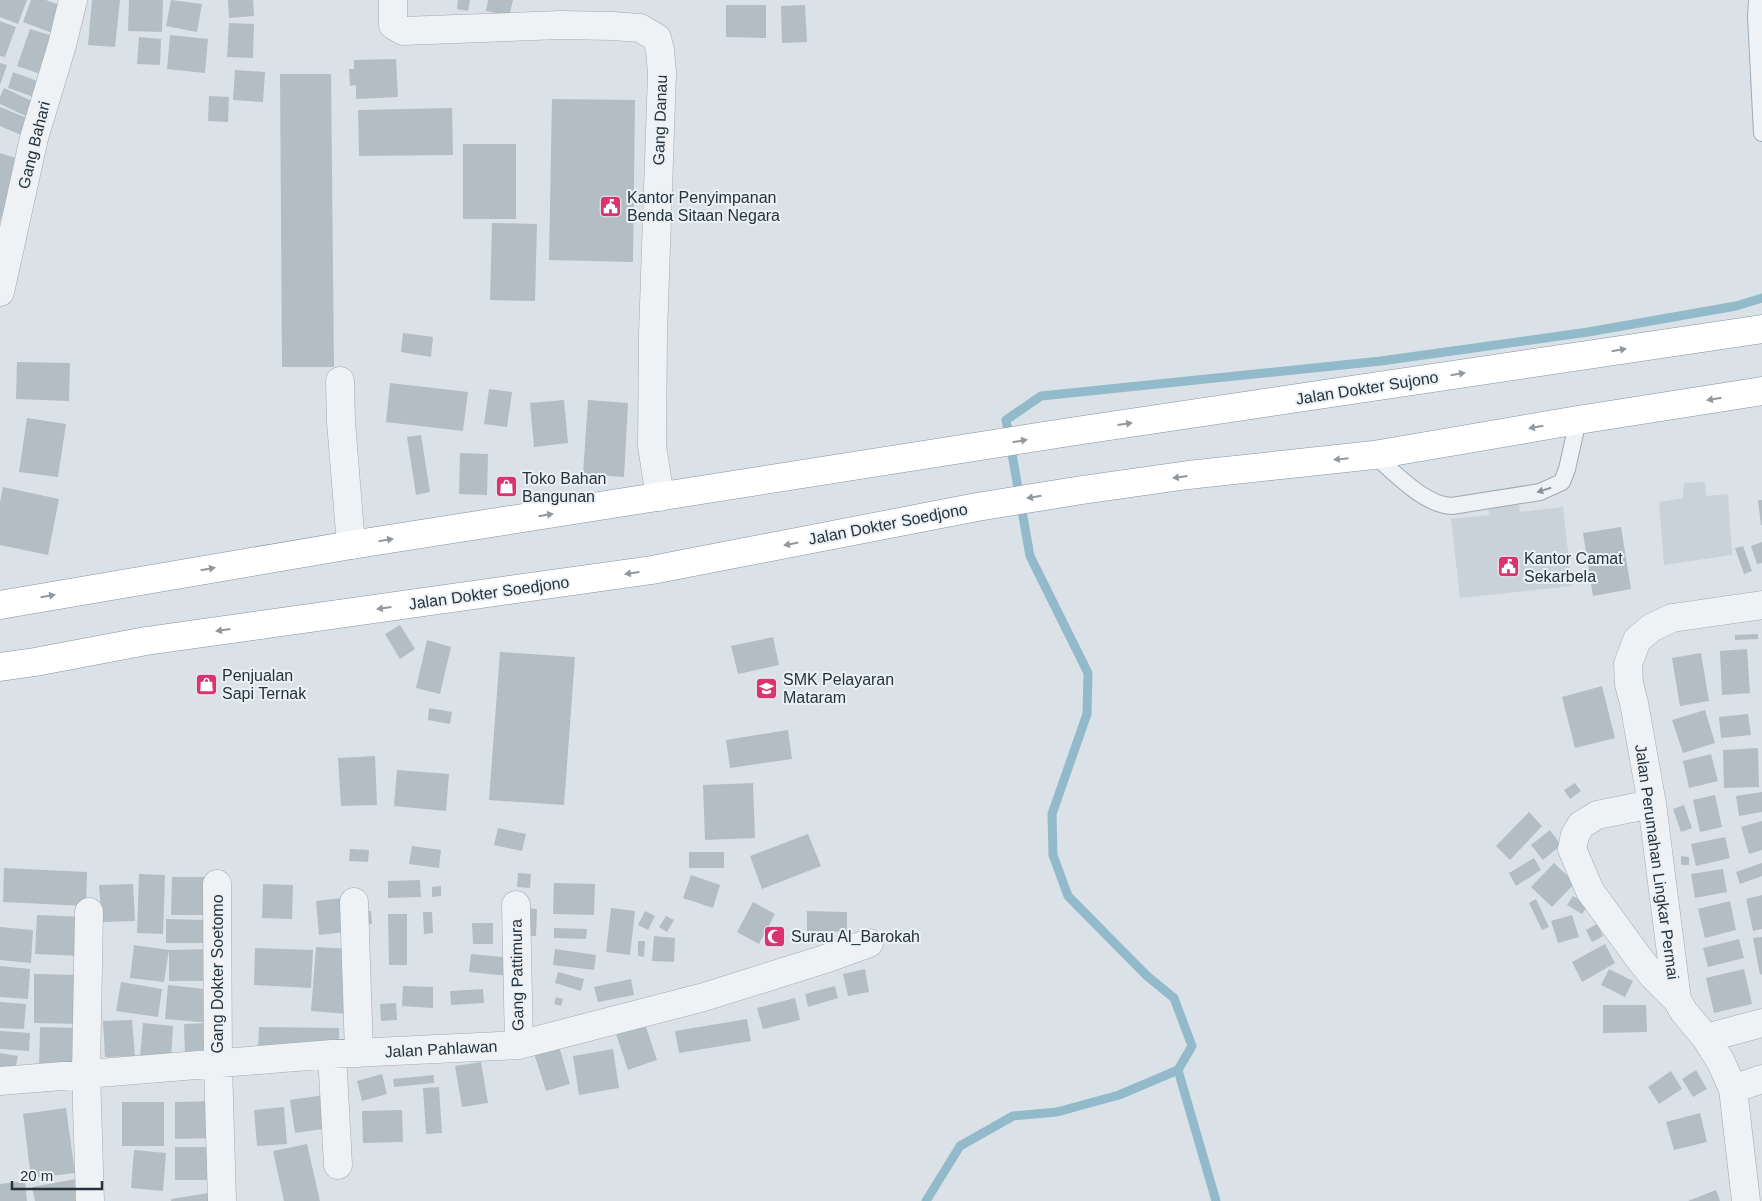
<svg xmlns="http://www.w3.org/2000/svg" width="1762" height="1201" viewBox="0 0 1762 1201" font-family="Arial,sans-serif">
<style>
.built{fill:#c9d2d9}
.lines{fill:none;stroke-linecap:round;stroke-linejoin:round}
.stream{stroke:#93bacb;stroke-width:9}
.building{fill:#b2bdc4}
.lane-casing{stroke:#a0aab1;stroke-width:18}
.street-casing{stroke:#a0aab1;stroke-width:29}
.highway-casing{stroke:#82939f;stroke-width:29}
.lane{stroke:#eef2f5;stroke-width:16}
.street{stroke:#eef2f5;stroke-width:28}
.highway{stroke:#fff;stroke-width:28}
.oneway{fill:#92999e}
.oneway2{fill:#89929a}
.labels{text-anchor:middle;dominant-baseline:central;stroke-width:4;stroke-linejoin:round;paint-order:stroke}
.street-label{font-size:16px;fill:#24333e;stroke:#ebf1f5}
.poi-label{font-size:16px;fill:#24333e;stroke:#ebf1f5;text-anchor:start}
</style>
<rect width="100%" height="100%" fill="#dbe2e7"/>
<path class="built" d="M1705,482l1,14 22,-2 4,61 -68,10 -5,-63 24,-4 1,-15z
M1517,489l3,23 43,-5 9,79 -112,12 -9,-79 38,-4 -2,-22z"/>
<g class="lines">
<path class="stream" d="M1178,1070l38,131
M926,1201l34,-55 53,-30 44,-4 62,-17 59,-25 14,-24 -18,-48 -27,-22 -79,-80 -15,-41 -1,-41 35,-100 1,-41 -58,-117 -24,-136 35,-24 340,-35 207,-29 148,-26 26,-8"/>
</g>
<path class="building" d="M0,0h27l-9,24 -18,-7z
M31,0h15l19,7 -10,27 -32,-12z
M92,0h28l-5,47 -27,-2z
M129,0h34l-1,32 -34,-1z
M171,0l31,4 -5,28 -31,-6z
M228,0h25l1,16 -25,2z
M458,0h12l-2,11 -11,-2z
M488,0h25l-4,16 -23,-5z
M726,5h40v33l-40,-1z
M805,5l2,37 -25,1 -1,-37z
M0,21l16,6 -11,30 -5,-1z
M229,23l25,1 -1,34 -26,-1z
M30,29l29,9 -13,38 -29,-10z
M170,35l38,4 -3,34 -38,-4z
M139,37l22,2 -1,26 -23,-1z
M396,59l2,38 -42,2v-14l-6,1 -1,-17h5v-9z
M0,63l7,2 -7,20z
M235,70l30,2 -2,30 -30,-2z
M13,72l30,11 -6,15 -29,-10z
M280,74h51l3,293h-52z
M4,88l30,14 -6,15 -28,-13v-7z
M209,96l20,1 -1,25 -20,-1z
M552,99l83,1 -2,162 -84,-2z
M0,107l27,11 -6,17 -21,-9z
M452,108l1,47 -94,1 -1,-46z
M463,144h53v75h-53z
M0,153l19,6 -19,63z
M492,223l45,1 -2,77 -45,-1z
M403,333l30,4 -2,20 -30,-5z
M17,362l53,1 -1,38 -53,-2z
M390,383l78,9 -5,39 -77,-9z
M489,389l23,3 -5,35 -23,-3z
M564,400l4,43 -34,4 -4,-44z
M588,400l40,3 -4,74 -41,-3z
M27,418l39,6 -8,53 -39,-5z
M421,435l9,57 -14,3 -9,-58z
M460,453l28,1 -1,41 -28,-1z
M3,487l56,12 -11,56 -48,-10v-43z
M1758,500h4v25h-1z
M1621,527l10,62 -38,7 -10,-63z
M1762,542v21l-5,1 -6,-18z
M1743,546l9,25 -8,3 -9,-26z
M400,625l15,24 -15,10 -15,-25z
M1758,634v5l-23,1v-5z
M773,637l6,28 -41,9 -7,-28z
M427,640l24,7 -11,47 -24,-6z
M1747,649l3,44 -28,2 -2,-44z
M500,652l75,5 -11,148 -75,-5z
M1701,653l8,48 -29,5 -8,-48z
M1602,686l13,52 -40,10 -13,-51z
M429,708l23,4 -2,12 -22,-4z
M1705,710l10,33 -32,10 -11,-33z
M1748,714l3,21 -30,3 -2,-21z
M788,730l4,29 -62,9 -4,-28z
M1758,748l1,39 -35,1 -1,-38z
M1711,754l7,27 -29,7 -6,-27z
M375,756l2,49 -36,1 -3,-48z
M397,770l52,4 -3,37 -52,-5z
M753,783l2,55 -50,2 -2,-55z
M1575,783l6,8 -11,8 -6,-9z
M1762,792v20l-23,4 -3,-20z
M1715,795l7,32 -22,5 -7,-32z
M1684,805l8,23 -11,4 -8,-23z
M1529,812l13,14 -32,34 -14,-14z
M1762,821v29l-13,4 -8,-27z
M498,828l28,6 -4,17 -28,-6z
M1550,830l11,15 -18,15 -12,-15z
M808,834l13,32 -59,23 -12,-33z
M1725,837l5,21 -34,8 -5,-22z
M412,846l29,4 -2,18 -30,-4z
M350,849l19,1 -1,12 -19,-1z
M689,852h35v16h-35z
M1681,856l8,1v8h-8z
M1534,858l7,12 -25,16 -7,-13z
M1554,863l21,20 -23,24 -21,-20z
M1762,863v13l-22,8 -4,-12z
M4,868l83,4 -1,34 -83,-4z
M1723,869l4,23 -32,6 -4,-24z
M518,873l13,1 -1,14 -13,-1z
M139,874l26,1 -2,59 -26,-1z
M691,875l29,10 -7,23 -30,-10z
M172,877h41v38h-42z
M420,880l1,17 -33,1v-17z
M554,883l41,1 -1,31 -41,-1z
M133,884l2,37 -33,1 -3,-37z
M263,884l30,1 -1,34 -30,-1z
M441,886v10l-9,1v-10z
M1762,895v34l-9,2 -7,-32z
M1573,896l15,9 -6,9 -15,-9z
M342,898l3,34 -26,3 -3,-34z
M1536,899l13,28 -7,3 -13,-27z
M1730,901l6,29 -31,8 -7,-29z
M753,902l22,12 -16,30 -22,-12z
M519,908l18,1 -1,27h-18z
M611,908l24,3 -5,44 -24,-3z
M359,911h12l1,13 -12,1z
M645,911l10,5 -7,14 -10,-5z
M807,911l40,1v20l-40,-1z
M423,912h9l1,21 -9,1z
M388,914h19v51h-18z
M37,915l47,2 -2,39 -47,-2z
M1572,915l7,22 -21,6 -7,-22z
M666,916l8,4 -7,12 -8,-5z
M166,919l38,1v23h-38z
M472,923h21v21h-20z
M1597,924l6,12 -11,6 -6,-12z
M0,927l33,3 -2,33 -31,-3z
M554,928l33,1 -1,10 -32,-1z
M654,936l21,2 -1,24 -22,-1z
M1762,937v37l-2,1 -7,-37z
M1739,939l5,19 -36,9 -5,-19z
M638,941h7l-1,16 -6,-1z
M1605,944l10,19 -33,19 -10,-20z
M134,945l35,5 43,-1v32h-43v-31l-5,32 -34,-4z
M316,947l36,2 -5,65 -36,-3z
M255,948l58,2 -2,38 -57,-3z
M555,949l41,6 -2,15 -41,-5z
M471,954l41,4 -2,18 -41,-4z
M0,966l30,3 -2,30 -28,-2z
M865,969l4,23 -21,4 -5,-22z
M1609,969l24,12 -8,16 -24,-12z
M1744,969l8,35 -38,9 -8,-35z
M558,972l26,7 -3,12 -26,-8z
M34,974l49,1 -1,49 -48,-1z
M631,979l3,16 -36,7 -4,-15z
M121,982l41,7 -4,28 -42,-6z
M168,985l46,5 -2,65h-27l-1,-31 28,-1 -47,-4z
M403,986l30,1v21l-31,-2z
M835,986l3,12 -30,9 -3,-13z
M483,989l1,14 -33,2 -1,-14z
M556,997l7,2 -2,7 -7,-2z
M795,998l5,22 -37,9 -6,-21z
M0,1002l26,2 -2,25 -24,-1z
M396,1003l1,17 -16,1 -1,-17z
M1603,1005h43l1,27 -44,1z
M747,1019l4,22 -72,12 -4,-22z
M132,1020l3,36 -30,1 -2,-36z
M143,1023l30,3 -2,34 -31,-3z
M645,1024l12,36 -29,10 -12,-36z
M40,1027l37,1 -1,43 -37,-1z
M259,1027l80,1v23l-81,-2z
M0,1031l30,2 -1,18 -29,-2z
M559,1046l11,38 -24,7 -12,-38z
M613,1049l6,39 -40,7 -6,-39z
M0,1053l18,3 -5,22 -13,-3z
M481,1062l7,41 -26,4 -7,-41z
M1696,1070l11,19 -14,8 -11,-18z
M1671,1071l11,18 -23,15 -11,-17z
M382,1074l5,20 -25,7 -5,-20z
M434,1075v8l-40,4 -1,-8z
M439,1087l3,46 -16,1 -3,-46z
M324,1095l5,33 -34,5 -5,-33z
M216,1101v37l-41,1v-37z
M122,1102h42v44h-42z
M284,1107l3,37 -30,2 -3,-36z
M66,1108l9,65 -44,5 -8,-64z
M402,1110l1,32 -40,1 -1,-32z
M1700,1113l7,29 -33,8 -8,-28z
M307,1144l13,57h-36l-11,-50z
M175,1147h38l1,33h-39z
M134,1150l32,3 -3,38 -32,-3z
M76,1179l5,22h-46l-3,-14z
M25,1181l2,20h-27v-17z
M1716,1190l4,11h-32z
M209,1193l1,8h-39v-2z"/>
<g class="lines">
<defs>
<path id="lane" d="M1757,0l-1,16 6,117
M1374,455c21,18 50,50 78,51l88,-14 22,-10 5,-13 11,-49"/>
<path id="street" d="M393,0v25l10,6 158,-6 51,1 28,2 17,10 3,12 2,23 -9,261 -1,112 8,51
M0,292l34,-154 28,-93 11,-45
M340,381l1,41 10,123
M1652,804l-55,11 -16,10 -6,10 -3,14 18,42 48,66 15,19 24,24
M217,884l1,181 4,136
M354,902l5,151
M516,905l3,140
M89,912l-3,161 4,128
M1706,1038l56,-15
M332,1054l6,111
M0,1081l332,-27 187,-9 185,-48 121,-38 44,-16
M1733,1089l29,-10
M1746,1201l-13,-112 -12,-27 -15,-24 -22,-26 -7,-12 -25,-196 -18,-101 -5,-19 -1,-20 9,-24 14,-12 21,-10 90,-13"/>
<path id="highway" d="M0,605l351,-60 725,-114 686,-102
M0,667l35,-5 111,-21 506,-71 325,-63 105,-17 106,-15 186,-20 204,-35 184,-29"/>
</defs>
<use href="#lane" class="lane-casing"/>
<use href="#street" class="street-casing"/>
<use href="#highway" class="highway-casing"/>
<use href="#lane" class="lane"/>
<use href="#street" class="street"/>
<use href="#highway" class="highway"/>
</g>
<defs><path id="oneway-solid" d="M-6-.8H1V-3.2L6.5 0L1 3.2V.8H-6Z" transform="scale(1.25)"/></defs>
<g class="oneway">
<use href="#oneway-solid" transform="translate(1619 350) rotate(-9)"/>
<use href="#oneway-solid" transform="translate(1458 374) rotate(-9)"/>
<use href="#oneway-solid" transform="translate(1714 399) rotate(171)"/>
<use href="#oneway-solid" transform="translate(1125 424) rotate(-8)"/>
<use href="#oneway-solid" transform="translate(1536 427) rotate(170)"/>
<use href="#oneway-solid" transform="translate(1020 441) rotate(-10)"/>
<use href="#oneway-solid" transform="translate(1341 459) rotate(174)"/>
<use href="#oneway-solid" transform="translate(1180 477) rotate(172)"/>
<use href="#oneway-solid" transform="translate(1034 497) rotate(171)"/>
<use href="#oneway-solid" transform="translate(546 515) rotate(-9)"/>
<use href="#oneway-solid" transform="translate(386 540) rotate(-9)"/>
<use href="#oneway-solid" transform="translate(791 544) rotate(169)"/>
<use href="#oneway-solid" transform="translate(208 569) rotate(-10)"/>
<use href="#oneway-solid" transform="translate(632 573) rotate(172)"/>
<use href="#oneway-solid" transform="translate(48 596) rotate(-10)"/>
<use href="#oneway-solid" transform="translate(384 608) rotate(172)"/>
<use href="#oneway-solid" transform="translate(223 630) rotate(172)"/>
</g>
<use class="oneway2" href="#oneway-solid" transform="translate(1544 490) rotate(163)"/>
<defs>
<symbol id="civic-square" viewBox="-11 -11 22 22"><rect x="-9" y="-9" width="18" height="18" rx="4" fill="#d9346f" stroke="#ebf1f5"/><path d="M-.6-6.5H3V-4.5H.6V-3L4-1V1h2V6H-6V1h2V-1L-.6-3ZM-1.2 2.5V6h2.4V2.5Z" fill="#fff"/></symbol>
<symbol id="shop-square" viewBox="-11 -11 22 22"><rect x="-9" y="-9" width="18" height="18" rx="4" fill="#d9346f" stroke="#ebf1f5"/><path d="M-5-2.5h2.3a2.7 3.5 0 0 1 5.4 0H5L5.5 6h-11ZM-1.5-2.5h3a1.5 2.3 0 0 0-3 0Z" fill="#fff"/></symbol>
<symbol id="school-square" viewBox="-11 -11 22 22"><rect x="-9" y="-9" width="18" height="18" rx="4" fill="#d9346f" stroke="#ebf1f5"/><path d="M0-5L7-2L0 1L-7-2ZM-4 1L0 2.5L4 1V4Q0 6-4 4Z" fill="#fff"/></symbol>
<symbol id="mosque-square" viewBox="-11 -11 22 22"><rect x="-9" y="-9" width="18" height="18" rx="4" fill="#d9346f" stroke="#ebf1f5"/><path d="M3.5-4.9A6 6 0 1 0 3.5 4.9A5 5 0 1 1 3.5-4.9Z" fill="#fff"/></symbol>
</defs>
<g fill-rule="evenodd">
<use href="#civic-square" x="598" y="194" width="25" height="25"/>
<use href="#shop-square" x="494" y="474" width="25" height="25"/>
<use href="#civic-square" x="1496" y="554" width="25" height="25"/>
<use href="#shop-square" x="194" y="672" width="25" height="25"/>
<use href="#school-square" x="754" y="676" width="25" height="25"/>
<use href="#mosque-square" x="762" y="924" width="25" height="25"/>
</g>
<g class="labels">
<g class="street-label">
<text transform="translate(660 120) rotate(-88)">Gang Danau</text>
<text transform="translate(34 145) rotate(-76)">Gang Bahari</text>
<text transform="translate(1367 388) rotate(-9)">Jalan Dokter Sujono</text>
<text transform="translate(888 524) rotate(-11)">Jalan Dokter Soedjono</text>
<text transform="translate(489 593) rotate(-8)">Jalan Dokter Soedjono</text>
<text transform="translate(1657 862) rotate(82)">Jalan Perumahan Lingkar Permai</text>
<text transform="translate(217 974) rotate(-90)">Gang Dokter Soetomo</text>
<text transform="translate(517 975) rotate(-91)">Gang Pattimura</text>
<text transform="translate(441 1049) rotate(-3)">Jalan Pahlawan</text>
</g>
<g class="poi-label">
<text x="627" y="197">Kantor Penyimpanan<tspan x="627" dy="18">Benda Sitaan Negara</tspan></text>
<text x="522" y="478">Toko Bahan<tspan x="522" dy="18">Bangunan</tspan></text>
<text x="1524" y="558">Kantor Camat<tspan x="1524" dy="18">Sekarbela</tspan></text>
<text x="222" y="675">Penjualan<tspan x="222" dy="18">Sapi Ternak</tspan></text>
<text x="783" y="679">SMK Pelayaran<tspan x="783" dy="18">Mataram</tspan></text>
<text x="791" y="936">Surau Al_Barokah</text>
</g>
</g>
<path d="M12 1181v8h90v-8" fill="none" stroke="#24333e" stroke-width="2.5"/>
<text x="20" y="1181" font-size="15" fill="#24333e" stroke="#ebf1f5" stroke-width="4" paint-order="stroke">20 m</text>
</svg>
